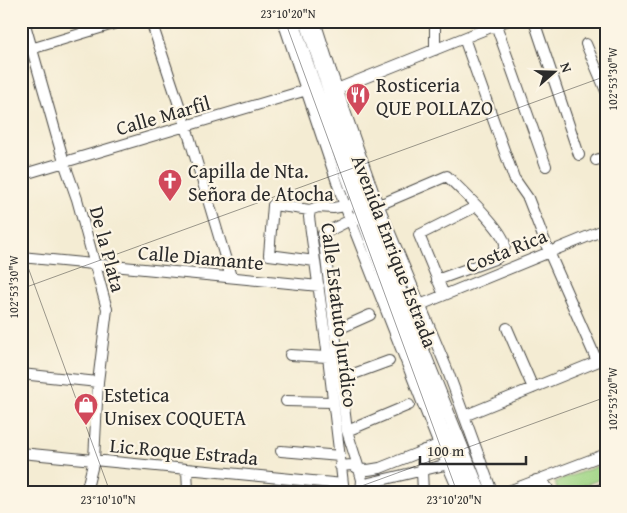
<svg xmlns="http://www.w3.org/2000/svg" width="627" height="513" viewBox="0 0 627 513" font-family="'Gentium Book Plus',serif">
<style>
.green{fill:#a0d586;stroke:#668058}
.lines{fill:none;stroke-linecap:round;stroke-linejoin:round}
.minor-casing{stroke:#494844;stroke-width:12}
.major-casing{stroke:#494844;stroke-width:14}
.minor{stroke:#fff;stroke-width:10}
.major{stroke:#fff;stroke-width:12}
.ticks{fill:none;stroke:#2b2b2b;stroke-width:1;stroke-opacity:0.45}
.labels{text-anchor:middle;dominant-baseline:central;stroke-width:4.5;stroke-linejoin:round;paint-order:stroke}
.poi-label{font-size:20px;fill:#2b2b2b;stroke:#fcf5e5;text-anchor:start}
.street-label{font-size:20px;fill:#2b2b2b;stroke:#fcf5e5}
.neatline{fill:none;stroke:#2b2b2b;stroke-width:2}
.ticks-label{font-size:12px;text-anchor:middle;fill:#2b2b2b}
</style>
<rect width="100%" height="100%" fill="#fcf5e5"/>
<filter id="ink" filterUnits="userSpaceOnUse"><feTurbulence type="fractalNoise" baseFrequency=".02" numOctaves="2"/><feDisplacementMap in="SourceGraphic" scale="10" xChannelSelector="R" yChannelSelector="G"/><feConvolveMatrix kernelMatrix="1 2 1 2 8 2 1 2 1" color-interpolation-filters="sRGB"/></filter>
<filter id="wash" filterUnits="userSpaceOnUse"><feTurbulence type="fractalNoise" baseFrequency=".0096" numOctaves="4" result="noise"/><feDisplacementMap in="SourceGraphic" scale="20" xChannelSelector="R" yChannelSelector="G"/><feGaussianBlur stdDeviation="1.12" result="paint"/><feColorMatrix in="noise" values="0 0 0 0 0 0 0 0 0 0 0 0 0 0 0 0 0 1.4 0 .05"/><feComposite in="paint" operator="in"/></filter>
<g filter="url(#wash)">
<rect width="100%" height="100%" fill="#f4ecd3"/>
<path class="green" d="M606,463v14l-39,15h-9l-3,-10z"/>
</g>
<g filter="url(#ink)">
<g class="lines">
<defs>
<path id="minor" d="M24,21l40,141 13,37 30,110 -9,73 -4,78 -8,32
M151,21l35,105 45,151
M283,21l62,185 94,239 20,47
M315,21l16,50 44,126 72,172 45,123
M435,21v29
M534,21l45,134
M496,25l50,141
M464,38l50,140 14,20 21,54 48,109
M586,44l20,47
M21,52l102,-31
M332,91l174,-70
M596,160l10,-3
M21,175l289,-86
M310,210l-37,-5 -4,50 46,6
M601,231l5,12
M21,257l298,29
M444,295l-25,-60 58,-29
M420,305l186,-76
M507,328l26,60
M334,331l36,-16
M290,355l38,2
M21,374l77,8
M340,379l49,-18
M286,401l46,1
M464,416l142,-58
M347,431l62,-26
M281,451l59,5
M21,453l322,31
M340,466l12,-1 7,4 9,1 12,-2 63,-25
M187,469l1,23
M536,480c7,2 11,5 14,12
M360,491l9,-8 84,-20
M344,492l-16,-135 -19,-140 1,-7 8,-3 15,1 18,-3
M361,492l1,-12 -3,-11 -12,-38 -24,-197 56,-29 68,-29c12,12 58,55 58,69 0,6 -4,9 -8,13l-60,22
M423,492l-1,-21 2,-21
M506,492l100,-38
M593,492l13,-5"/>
<path id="major" d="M293,21c32,98 68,194 104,290 23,61 44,122 72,181
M306,21l60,180 60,157 54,134"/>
</defs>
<use href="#minor" class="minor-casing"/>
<use href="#major" class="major-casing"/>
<use href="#minor" class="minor"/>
<use href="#major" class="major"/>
</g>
</g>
<path class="ticks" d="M285,21l172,471M21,248l89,244M21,289l585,-213M345,492l261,-95"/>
<defs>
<symbol id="restaurant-pin" viewBox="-11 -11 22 30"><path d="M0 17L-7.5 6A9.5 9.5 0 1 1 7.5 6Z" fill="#d1495b" stroke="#fcf5e5"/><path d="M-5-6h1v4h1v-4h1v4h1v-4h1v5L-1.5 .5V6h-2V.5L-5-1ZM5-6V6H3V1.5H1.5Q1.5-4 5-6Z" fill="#fff"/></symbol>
<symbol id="church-pin" viewBox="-11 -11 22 30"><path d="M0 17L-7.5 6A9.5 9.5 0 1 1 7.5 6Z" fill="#d1495b" stroke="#fcf5e5"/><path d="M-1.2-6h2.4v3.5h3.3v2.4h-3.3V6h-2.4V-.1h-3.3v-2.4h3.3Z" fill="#fff"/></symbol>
<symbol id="shop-pin" viewBox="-11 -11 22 30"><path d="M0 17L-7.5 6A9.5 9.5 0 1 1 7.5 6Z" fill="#d1495b" stroke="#fcf5e5"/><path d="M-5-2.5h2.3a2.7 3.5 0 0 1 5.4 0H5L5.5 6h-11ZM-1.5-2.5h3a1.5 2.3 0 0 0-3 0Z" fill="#fff"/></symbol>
</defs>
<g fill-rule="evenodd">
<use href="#restaurant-pin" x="344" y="81" width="28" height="38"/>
<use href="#church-pin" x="156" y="167" width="28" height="38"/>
<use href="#shop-pin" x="72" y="391" width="28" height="38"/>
</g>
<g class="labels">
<g class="poi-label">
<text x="376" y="84">Rosticeria<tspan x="376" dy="23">QUE POLLAZO</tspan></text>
<text x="188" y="170">Capilla de Nta.<tspan x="188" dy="23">Señora de Atocha</tspan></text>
<text x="104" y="394">Estetica<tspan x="104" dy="23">Unisex COQUETA</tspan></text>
</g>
<g class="street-label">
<text transform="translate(163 115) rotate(-16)">Calle Marfil</text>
<text transform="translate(108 249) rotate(75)">De la Plata</text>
<text transform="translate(506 250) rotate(-22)">Costa Rica</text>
<text transform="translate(395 251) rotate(69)">Avenida Enrique Estrada</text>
<text transform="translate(201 257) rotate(5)">Calle Diamante</text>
<text transform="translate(340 315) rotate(83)">Calle Estatuto Jurídico</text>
<text transform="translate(184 451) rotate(5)">Lic.Roque Estrada</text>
</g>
</g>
<rect width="627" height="513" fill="none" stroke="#fcf5e5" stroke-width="55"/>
<g transform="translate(554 72) rotate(70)" stroke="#fcf5e5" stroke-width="4" paint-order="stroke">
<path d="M0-4L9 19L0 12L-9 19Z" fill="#2b2b2b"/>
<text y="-8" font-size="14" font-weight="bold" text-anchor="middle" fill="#2b2b2b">N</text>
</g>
<path d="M420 456v8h106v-8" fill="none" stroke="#2b2b2b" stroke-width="2.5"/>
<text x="427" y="456" font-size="15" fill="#2b2b2b" stroke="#fcf5e5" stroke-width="4" paint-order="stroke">100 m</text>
<rect x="28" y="28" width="572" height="458" class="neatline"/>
<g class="ticks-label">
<text x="288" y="18">23°10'20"N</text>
<text transform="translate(613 79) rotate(-90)" y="4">102°53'30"W</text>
<text transform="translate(14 287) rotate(-90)" y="4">102°53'30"W</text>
<text transform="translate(613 399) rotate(-90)" y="4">102°53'20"W</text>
<text x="108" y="504">23°10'10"N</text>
<text x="454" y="504">23°10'20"N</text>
</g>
</svg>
